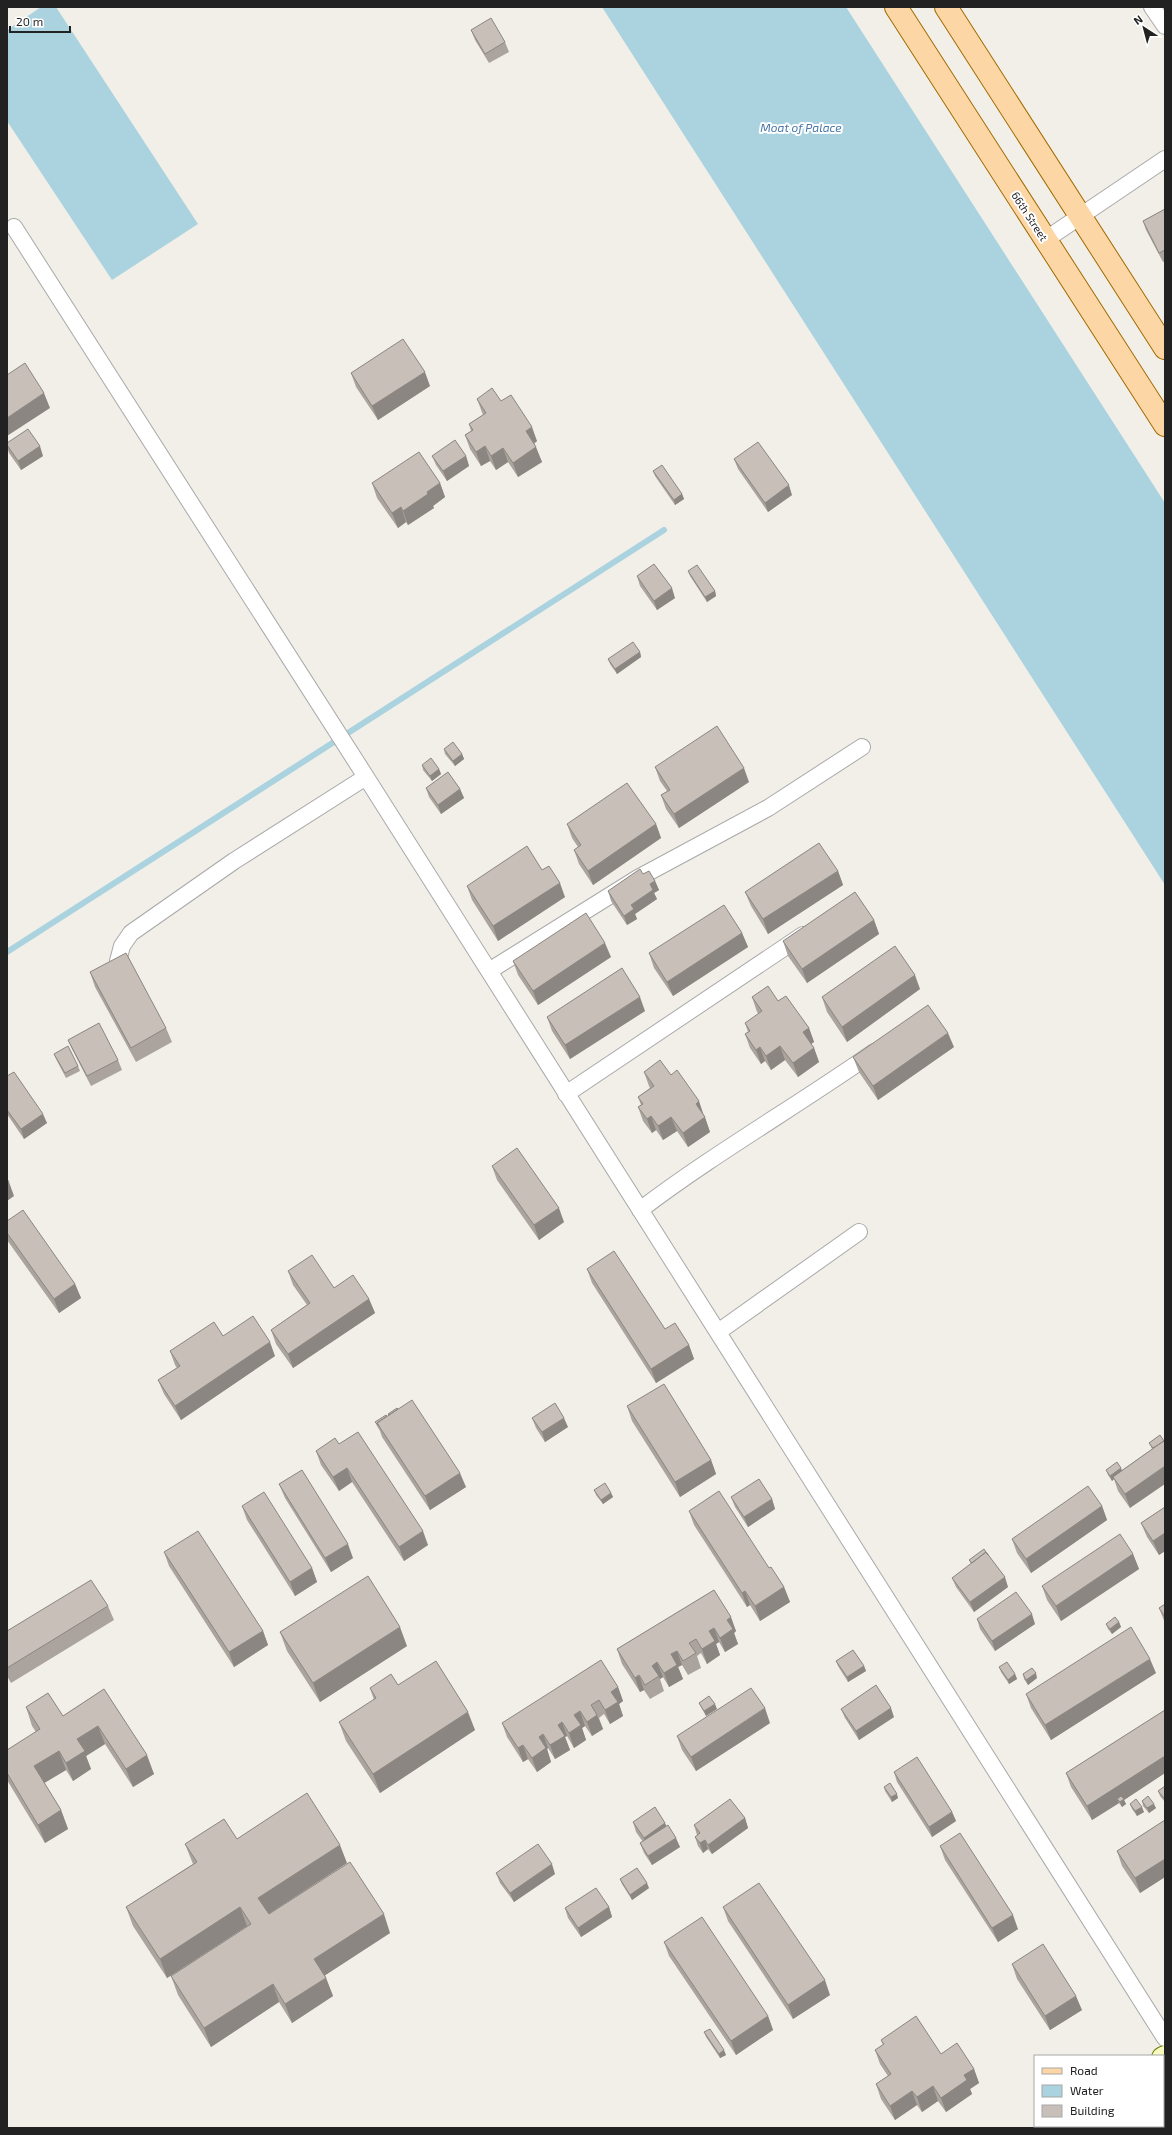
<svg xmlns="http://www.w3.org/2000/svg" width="1172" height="2135" viewBox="0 0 1172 2135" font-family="'Exo 2',sans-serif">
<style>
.water{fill:#aad3df}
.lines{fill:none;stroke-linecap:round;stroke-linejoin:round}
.stream{stroke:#aad3df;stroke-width:6}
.street-casing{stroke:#a9a9a9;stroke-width:18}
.secondary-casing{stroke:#707d05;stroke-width:24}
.primary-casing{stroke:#a06b00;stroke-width:24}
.street{stroke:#fff;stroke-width:16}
.secondary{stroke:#f7fabf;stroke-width:22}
.primary{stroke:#fcd6a4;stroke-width:22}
.wall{fill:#aba49e}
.shaded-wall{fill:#8b8681}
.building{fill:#c7bfb8;stroke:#8b8681}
.labels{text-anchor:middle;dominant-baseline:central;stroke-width:4;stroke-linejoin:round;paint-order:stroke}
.street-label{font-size:11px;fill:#222;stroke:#fff}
.water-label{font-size:12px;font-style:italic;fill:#4a7aab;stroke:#fff}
</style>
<rect width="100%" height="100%" fill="#f2efe9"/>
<path class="water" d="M41,7h15l142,217 -86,56 -105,-159v-91z
M602,7h244l319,496v382z"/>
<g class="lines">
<path class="stream" d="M7,952l657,-422"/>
<defs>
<path id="street" d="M1152,7l13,19
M14,227l352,550 799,1261
M1045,240l120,-81
M118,961l4,-15 9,-13 103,-72 132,-84
M489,971l149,-93 130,-70 94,-61
M566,1094l237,-159
M640,1210c75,-57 157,-104 234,-158
M718,1332l141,-100"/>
<path id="secondary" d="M1163,2058l2,-1
M1052,2128l3,-2"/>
<path id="primary" d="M896,7l269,418
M946,7l219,341"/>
</defs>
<use href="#street" class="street-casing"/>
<use href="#secondary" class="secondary-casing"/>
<use href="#primary" class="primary-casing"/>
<use href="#street" class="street"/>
<use href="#secondary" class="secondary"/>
<use href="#primary" class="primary"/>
</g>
<path class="wall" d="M471,30l34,12 4,10 -20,11 -14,-23z
M1165,209v52l-2,1 -17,-32 -3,-9z
M351,373l79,13 -52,34 -22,-33z
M477,399l24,2 36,40 -3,3 8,18 -24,15 -10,-15 -12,8 -6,-9 -9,5 -11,-17 -5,-14 6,-4 -2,-7 14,-9z
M7,443l36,13 -22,14 -12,-17 -2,-6z
M432,456h34l3,10 -22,15 -11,-16z
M734,459l58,36 -24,17 -30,-43z
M653,471l29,23 2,5 -9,6 -20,-29z
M372,483h68l5,14 -12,9 1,2 -26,17 -2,-3 -8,6 -21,-30z
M688,571l27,20 1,5 -9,6 -17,-26z
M637,576l38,22 -18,12 -17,-24z
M640,652l1,5 -24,17 -7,-10 -2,-5z
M444,749l18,5 2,5 -9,7 -10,-12z
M422,765l17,4 2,5 -9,7 -9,-11z
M655,767l94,15 -70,46 -13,-19 -5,-14 6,-4 -7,-10z
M426,788l34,1 4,9 -23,16 -12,-17z
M567,824h89l5,14 -68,47 -14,-21 -5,-14 4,-3 -6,-9z
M542,870l23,27 -67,44 -26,-41 -5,-14z
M838,871l5,14 -75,49 -17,-28 -6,-14z
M643,874l12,7 4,9 -5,3 3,6 -22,15 2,5 -10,6 -16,-24 -3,-10z
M874,920l5,14 -72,49 -19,-27 -5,-15z
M742,933l6,14 -75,49 -19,-28 -5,-15z
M611,957l-73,48 -20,-30 -5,-14z
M90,972l76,56 6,14 -36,20 -41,-75z
M920,989l-73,53 -20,-30 -5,-15z
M752,997l26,4 31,27 5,14 -3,2 3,4 5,14 -21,15 -13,-17 -14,10 -6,-9 -4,3 -11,-16 -5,-14 3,-2 -3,-9 14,-9 -2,-2z
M645,1011l-75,48 -18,-28 -5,-14z
M68,1040l50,20 4,10 -31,16 -19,-37z
M954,1047l-76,53 -19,-28 -6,-15z
M54,1054l24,12 2,5 -14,7 -10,-19z
M644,1072l27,3 33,41 6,16 -22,15 -11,-16 -14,9 -7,-10 -4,3 -9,-12 -5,-14 3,-2 -3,-8 12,-9 -1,-2z
M7,1076l40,47 -23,16 -17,-25z
M492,1166l72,56 -25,18 -42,-60z
M7,1221l68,63 6,14 -22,15 -52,-73z
M587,1269l78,60 24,16 5,14 -38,24 -64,-100z
M288,1271l46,17 35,11 6,14 -82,55 -17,-24 -5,-14 36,-25 -14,-20z
M223,1336l52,20 -94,64 -17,-26 -6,-14 19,-12 -2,-3 -5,-14z
M627,1406l84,54 5,14 -36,23 -48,-76z
M387,1416l79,71 -36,23 -48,-73 -2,-6 -3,-5 -2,-4z
M532,1418l36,9 -23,15 -9,-14z
M1160,1435l-30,73 -12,-17 -4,-12 -2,2 -4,-6 -2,-5h16l30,-21 -3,-6z
M339,1444l89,101 -24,16 -52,-79 -13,9 -18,-26 -5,-14z
M279,1484l74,74 -22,14 -46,-74z
M594,1490l17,3 2,4 -10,7 -7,-9z
M731,1497l41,2 3,10 -27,18 -13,-20z
M242,1506l70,62 5,14 -22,14 -48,-76z
M1102,1506l5,14 -76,53 -14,-20 -5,-14z
M1165,1507v44l-6,4 -12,-18 -6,-14z
M689,1511l80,57 15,19 6,15 -30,19 -10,-16 -3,2 -53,-82z
M164,1552l99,79 5,14 -34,22 -65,-101z
M1133,1554l6,15 -78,52 -14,-21 -5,-14z
M969,1560l39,27 -34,25 -18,-25 -4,-9 19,-14z
M714,1590l22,41 -2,2 4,11 -13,8 -6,-10 -3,2 4,11 -13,9 -6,-11 -4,3 4,12 -13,7 -6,-10 -4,2 5,12 -14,8 -6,-10 -3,2 4,12 -14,8 -6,-9 -4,2 -18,-28 -5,-15z
M1165,1604v19l-6,-15z
M108,1606l6,14 -103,63 -4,-7v-45z
M977,1619l58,5 -40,27 -15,-22z
M1119,1622l2,5 -9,7 -4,-5 -2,-5z
M280,1632l127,14 -87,56 -33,-51z
M836,1661l28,5 2,5 -18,11 -10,-16z
M999,1667l16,7 2,5 -8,5 -8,-12z
M1156,1673l-105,67 -20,-32 -5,-14z
M1023,1674l14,4 -9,7 -4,-6z
M398,1685l77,45 -95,63 -34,-52 -7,-19 35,-22 -4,-12z
M618,1687l5,14 -4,3 4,12 -13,8 -6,-10 -5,4 4,11 -11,7 -7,-10 -3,2 4,12 -12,8 -7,-12 -2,1 5,13 -15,9 -7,-11 -1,1 4,13 -14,10 -9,-13 -5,3 -16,-25 -5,-14z
M104,1689l50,85 -21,13 -28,-43 -19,12 5,13 -18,12 -7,-11 -22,13 17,27 7,19 -23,14 -38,-63v-30l29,-18 -4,-6 -6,-19 37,9z
M699,1703l18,6 -11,7 -5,-9z
M841,1709l53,8 -35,23 -14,-22z
M1165,1710v63l-41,27 2,4 -4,3 -3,-4 -27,17 -21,-33 -5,-14z
M770,1723l-74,48 -14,-21 -5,-14z
M894,1772l58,40 4,9 -24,16 -35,-55z
M1165,1786v16l-5,-6 -2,-5z
M884,1787l14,11 -6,4 -7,-11z
M1142,1801l14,7 -7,5 -6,-7z
M1130,1804l14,8 -7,4 -5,-7z
M745,1818l3,10 -36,26 -4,-5 -5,4 -5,-7 -3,-9 2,-2 -3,-10z
M1165,1820v57l-25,16 -18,-27 -5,-15z
M633,1822l32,1 1,4 14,20 -28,18 -8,-12 -4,-10 3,-1 -7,-10z
M237,1839l110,24 -78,51 121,19 -65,42 1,3 7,18 -41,27 -13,-21 -68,45 -33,-52 -7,-19 76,-49v-1l-80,52 -34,-52 -7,-19 67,-43 -8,-20z
M940,1846l78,83 -20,13 -53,-82z
M496,1873l59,1 -41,28 -14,-19z
M620,1879l29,9 -17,12 -10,-16z
M609,1907l3,10 -31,20 -13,-19 -3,-10z
M723,1907l107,88 -37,24 -65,-98z
M664,1942l104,74 5,14 -37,25 -67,-99z
M1012,1964l70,46 -32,20 -33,-51z
M704,2032l22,23 -6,3 -14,-21z
M881,2040l60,14 33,15 5,14 -9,6 2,5 -26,18 -8,-11 -16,11 -5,-7 -22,15 -14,-21 -5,-15 12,-8 -8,-12 -5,-14 8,-5z"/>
<path class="shaded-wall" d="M425,372l5,14 -52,34 -6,-14z
M44,393l6,15 -43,28v-18z
M532,427l5,14 -6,4 -5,-14z
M40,446l3,10 -22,14 -3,-9z
M485,446l5,15 -9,5 -5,-14z
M536,447l6,15 -24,15 -5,-14z
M503,448l5,14 -12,8 -5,-14z
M466,456l3,10 -22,15 -4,-10z
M440,483l5,14 -12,9 1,2 -26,17 -5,-14 24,-19z
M789,485l3,10 -24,17 -3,-9z
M682,494l2,5 -9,6 -1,-5z
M401,507l5,15 -8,6 -6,-15z
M672,588l3,10 -18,12 -3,-9z
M715,591l1,5 -9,6 -2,-5z
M640,652l1,5 -24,17 -2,-5z
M462,754l2,5 -9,7 -2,-5z
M744,768l5,14 -70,46 -5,-14z
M439,769l2,5 -9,7 -2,-5z
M460,789l4,9 -23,16 -3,-9z
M656,824l5,14 -68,47 -5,-14z
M838,871l5,14 -75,49 -5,-15z
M655,881l4,9 -5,3 3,6 -22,15 2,5 -10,6 -3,-9 7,-11 19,-21z
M560,883l5,14 -67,44 -5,-15z
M874,920l5,14 -72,49 -5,-14z
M742,933l6,14 -75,49 -6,-14z
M605,943l6,14 -73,48 -5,-14z
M915,975l5,14 -73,53 -5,-15z
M640,997l5,14 -75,48 -5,-14z
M809,1028l5,14 -6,4 -5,-14z
M948,1033l6,14 -76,53 -5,-14z
M780,1046l5,14 -14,10 -5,-14z
M760,1047l5,14 -4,3 -5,-14z
M814,1048l5,14 -21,15 -5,-14z
M699,1101l5,15 -3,2 -5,-14z
M43,1114l4,9 -23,16 -3,-10z
M651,1116l5,14 -4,3 -5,-14z
M671,1117l6,14 -14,9 -5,-14z
M705,1117l5,15 -22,15 -5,-14z
M9,1182l5,14 -7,5v-18z
M559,1208l5,14 -25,18 -5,-15z
M75,1284l6,14 -22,15 -5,-14z
M369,1299l6,14 -82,55 -5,-14z
M270,1342l5,14 -94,64 -6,-14z
M689,1345l5,14 -38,24 -5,-14z
M564,1418l4,9 -23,15 -3,-10z
M711,1460l5,14 -36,23 -5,-15z
M1165,1466v18l-35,24 -5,-14z
M347,1468l5,14 -13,9 -6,-14z
M1121,1468l2,5 -10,4 1,2 -2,2 -2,-5z
M460,1473l6,14 -36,23 -5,-14z
M611,1493l2,4 -10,7 -2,-4z
M772,1499l3,10 -27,18 -4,-10z
M1102,1506l5,14 -76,53 -5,-14z
M423,1531l5,14 -24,16 -5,-14z
M1165,1533v18l-6,4 -6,-14z
M348,1544l5,14 -22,14 -6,-14z
M1133,1554l6,15 -78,52 -5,-15z
M312,1568l5,14 -22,14 -5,-14z
M1005,1577l3,10 -34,25 -4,-10z
M784,1587l6,15 -30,19 -5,-15z
M745,1591l5,14 -3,2 -5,-14z
M1032,1614l3,10 -40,27 -3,-10z
M731,1617l5,14 -2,2 4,11 -13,8 -5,-14 7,-18z
M1119,1622l2,5 -9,7 -2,-5z
M400,1627l7,19 -87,56 -7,-19z
M714,1628l5,14 -3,2 4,11 -13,9 -5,-15 7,-18z
M263,1631l5,14 -34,22 -5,-15z
M677,1651l5,14 -4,2 5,12 -14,8 -5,-14 7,-19z
M1150,1659l6,14 -105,67 -6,-15z
M657,1662l6,15 -3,2 -8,-13z
M864,1666l2,5 -18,11 -1,-5z
M1036,1673l1,5 -9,7 -2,-5z
M1015,1674l2,5 -8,5 -1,-4z
M639,1675l5,15 -4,2 -5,-14z
M618,1687l5,14 -4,3 4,12 -13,8 -5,-14 6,-18z
M715,1704l2,5 -11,7 -2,-5z
M765,1708l5,15 -74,48 -5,-14z
M891,1708l3,9 -35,23 -3,-9z
M580,1711l5,15 -3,2 4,12 -12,8 -5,-15 5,-18z
M468,1712l7,18 -95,63 -7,-19z
M597,1715l6,14 -11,7 -5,-14z
M562,1722l5,14 -2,1 5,13 -15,9 -5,-14 8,-20z
M98,1726l7,18 -19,12 5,13 -18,12 -7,-18 11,-24z
M543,1734l5,14 -1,1 4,13 -14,10 -5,-14 7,-21z
M523,1745l5,14 -5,3 -5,-14z
M59,1751l7,19 -25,15 -7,-19z
M147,1755l7,19 -21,13 -7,-18z
M1165,1756v17l-41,27 2,4 -4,3 -2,-5 -3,-3 2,4 -27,17 -5,-14z
M897,1794l1,4 -6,4 -1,-5z
M1154,1804l2,4 -7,5 -2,-5z
M1142,1807l2,5 -7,4 -2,-5z
M61,1810l7,19 -23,14 -7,-18z
M952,1812l4,9 -24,16 -3,-10z
M745,1818l3,10 -36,26 -4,-9z
M665,1823l4,10 -22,15 -3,-10z
M676,1838l4,9 -28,18 -4,-9z
M705,1840l3,9 -5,4 -3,-10z
M340,1845l7,18 -82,53 -7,-18z
M1165,1859v18l-25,16 -5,-15z
M552,1864l3,10 -41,28 -4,-9z
M647,1883l2,5 -17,12 -2,-5z
M240,1907l7,19 -80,52 -7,-19z
M609,1907l3,10 -31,20 -3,-9z
M384,1914l6,19 -69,45 -7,-19z
M1013,1915l5,14 -20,13 -6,-14z
M326,1978l7,18 -41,27 -7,-19z
M825,1980l5,15 -37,24 -5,-14z
M273,1984l6,18 -68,45 -7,-19z
M1076,1996l6,14 -32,20 -5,-14z
M768,2016l5,14 -37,25 -5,-14z
M724,2050l2,5 -6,3 -1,-4z
M974,2069l5,14 -9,6 2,5 -26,18 -5,-14 23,-23z
M933,2086l5,15 -16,11 -5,-15z
M912,2091l5,14 -22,15 -5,-14z"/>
<path class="building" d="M491,18l14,24 -20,12 -14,-24z
M1165,209v41l-6,3 -16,-32z
M403,339l22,33 -53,34 -21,-33z
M25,363l19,30 -37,25v-43z
M492,388l9,13 10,-6 21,32 -6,4 10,16 -23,16 -10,-15 -12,8 -6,-10 -9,6 -11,-17 8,-5 -4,-6 17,-11 -9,-14z
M28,429l12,17 -22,15 -11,-16v-2z
M455,440l11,16 -23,15 -11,-15z
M758,442l31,43 -24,18 -31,-44z
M419,452l21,31 -13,9 1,2 -25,17 -2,-4 -9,6 -20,-30z
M662,465l20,29 -8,6 -21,-29z
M654,564l18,24 -18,13 -17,-25z
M697,565l18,26 -10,6 -17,-26z
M633,642l7,10 -25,17 -7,-10z
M717,726l27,42 -70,46 -13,-19 9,-5 -15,-23z
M453,742l9,12 -9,7 -9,-12z
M431,758l8,11 -9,7 -8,-11z
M448,772l12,17 -22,16 -12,-17z
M627,783l29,41 -68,47 -14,-21 7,-5 -14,-21z
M819,843l19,28 -75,48 -18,-27z
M527,846l15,24 7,-4 11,17 -67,43 -26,-40z
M640,869l3,5 6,-3 6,10 -5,3 3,6 -22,15 3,4 -10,7 -16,-25z
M855,892l19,28 -72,49 -19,-28z
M724,905l18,28 -75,49 -18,-29z
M586,913l19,30 -72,48 -20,-30z
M895,946l20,29 -73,52 -20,-30z
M126,953l40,75 -35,20 -41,-76z
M622,968l18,29 -75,48 -18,-28z
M768,986l10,15 8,-5 23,32 -6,4 11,16 -21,15 -13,-17 -14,10 -6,-9 -4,3 -11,-16 5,-3 -5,-8 17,-12 -10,-14z
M928,1005l20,28 -75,53 -20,-29z
M99,1023l19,37 -31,16 -19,-36z
M68,1046l10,20 -13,7 -11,-19z
M660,1060l11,15 6,-5 22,31 -3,3 9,13 -22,16 -12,-16 -13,9 -7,-10 -4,3 -9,-12 5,-3 -5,-7 16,-11 -10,-14z
M14,1072l29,42 -22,15 -14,-19v-34z
M517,1148l42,60 -25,17 -42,-59z
M7,1179l2,3 -2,1z
M23,1210l52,74 -21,15 -47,-66v-12z
M614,1251l51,78 10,-6 14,22 -38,24 -64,-100z
M312,1255l22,33 19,-13 16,24 -81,55 -17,-24 39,-27 -22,-32z
M253,1316l17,26 -95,64 -17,-26 22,-14 -10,-15 44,-29 9,14z
M664,1384l47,76 -36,22 -48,-76z
M412,1400l48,73 -35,23 -48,-73z
M555,1403l9,15 -22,14 -10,-14z
M397,1408l1,1 -9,6 -1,-1z
M386,1415l1,1 -10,7 2,3 -4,-4z
M358,1432l65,99 -24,16 -52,-79 -14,9 -17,-26 19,-13 4,6z
M1160,1435l4,6 -11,7 -4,-5z
M1165,1440v26l-40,28 -12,-17z
M1117,1462l4,6 -11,8 -4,-6z
M302,1470l46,74 -23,14 -46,-74z
M759,1479l13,20 -28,18 -13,-20z
M605,1483l6,10 -10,7 -7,-10z
M1088,1486l14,20 -76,53 -14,-20z
M719,1491l50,77 2,-1 13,20 -29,19 -10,-15 -3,2 -53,-82z
M264,1492l48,76 -22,14 -48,-76z
M1165,1507v26l-12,8 -12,-18z
M198,1531l65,100 -34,21 -65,-100z
M1120,1534l13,20 -77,52 -14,-20z
M984,1549l4,6 -2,-3 -14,11 -3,-3z
M986,1552l19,25 -35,25 -18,-24z
M368,1576l32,51 -87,56 -33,-51z
M91,1580l17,26 -101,62v-37z
M714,1590l17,27 -4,3 6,9 -13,9 -6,-10 -5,3 6,10 -13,8 -6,-10 -7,4 7,10 -13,8 -6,-10 -6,3 6,11 -13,8 -7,-11 -5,4 7,10 -14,9 -6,-10 -4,3 -18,-29z
M1016,1592l16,22 -40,27 -15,-22z
M1165,1604v13l-6,-9z
M1115,1617l4,5 -9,7 -4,-5z
M1131,1627l19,32 -105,66 -19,-31z
M853,1650l11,16 -17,11 -11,-16z
M601,1660l17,27 -7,5 7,10 -13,8 -6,-10 -8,5 6,10 -10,7 -7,-11 -6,4 7,10 -12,8 -7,-11 -4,3 7,11 -15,9 -7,-11 -4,3 7,11 -14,10 -9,-13 -5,3 -16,-25z
M436,1661l32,51 -95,62 -34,-52 37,-24 -6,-10 21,-14 7,11z
M1007,1662l8,12 -7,6 -9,-13z
M1032,1668l4,5 -10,7 -3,-6z
M876,1685l15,23 -35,23 -15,-22z
M751,1688l14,20 -74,49 -14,-21z
M104,1689l43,66 -21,14 -28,-43 -21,13 8,12 -19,12 -7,-12 -25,15 27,44 -23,15 -31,-52v-23l33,-21 -14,-22 22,-14 15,23z
M709,1696l6,8 -11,7 -5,-8z
M1165,1710v46l-78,50 -21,-33z
M917,1757l35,55 -23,15 -35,-55z
M890,1783l7,11 -6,3 -7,-10z
M1165,1786v12h-1l-6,-7z
M307,1793l33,52 -82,53 11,16 81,-52 34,52 -70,45 12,19 -41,26 -12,-20 -69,44 -33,-52 80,-52 -11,-17 -80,52 -34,-52 71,-45 -12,-18 39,-25 13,20z
M1121,1796l3,3 -4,3 -3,-3z
M1148,1796l6,8 -7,4 -5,-7z
M730,1799l15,19 -37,27 -3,-5 -5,3 -5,-6 5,-4 -6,-8z
M1136,1799l6,8 -7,4 -5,-7z
M655,1807l10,16 -21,15 -11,-16z
M1165,1820v39l-30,19 -18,-27z
M668,1825l8,13 -28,18 -8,-13z
M960,1833l53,82 -21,13 -52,-82z
M538,1844l14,20 -42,29 -14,-20z
M637,1868l10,15 -17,12 -10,-16z
M759,1883l66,97 -37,25 -65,-98z
M596,1888l13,19 -31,21 -13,-20z
M702,1917l66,99 -37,25 -67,-99z
M1043,1944l33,52 -31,20 -33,-52z
M916,2016l25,38 16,-11 17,26 -10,6 3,5 -26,18 -8,-12 -16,11 -5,-6 -22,15 -14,-22 15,-10 -16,-24 9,-6 -3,-4z
M710,2029l14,21 -5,4 -15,-22z"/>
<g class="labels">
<g class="street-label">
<text transform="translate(1030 216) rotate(57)">66th Street</text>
</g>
<g class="water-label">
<text x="801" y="127">Moat of Palace</text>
</g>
</g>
<rect width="1172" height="2135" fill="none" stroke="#222222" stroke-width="16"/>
<rect x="1034" y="2055" width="130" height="72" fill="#ffffff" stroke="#a7a7a7"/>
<rect x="1042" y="2068" width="20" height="6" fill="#fcd6a4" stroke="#a7a7a7"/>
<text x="1070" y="2075" font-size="12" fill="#222222">Road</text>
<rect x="1042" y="2085" width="20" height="12" fill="#aad3df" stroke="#a7a7a7"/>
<text x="1070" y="2095" font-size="12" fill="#222222">Water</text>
<rect x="1042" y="2105" width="20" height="12" fill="#c7bfb8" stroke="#a7a7a7"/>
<text x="1070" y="2115" font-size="12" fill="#222222">Building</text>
<g transform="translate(1144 28) rotate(324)" stroke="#ffffff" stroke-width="3" paint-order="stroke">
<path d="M0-3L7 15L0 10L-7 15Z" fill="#222222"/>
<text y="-6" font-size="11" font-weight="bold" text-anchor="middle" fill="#222222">N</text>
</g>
<path d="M10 26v6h60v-6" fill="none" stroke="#222222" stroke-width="2"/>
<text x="16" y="26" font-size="12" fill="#222222" stroke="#ffffff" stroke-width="3" paint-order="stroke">20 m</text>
</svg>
